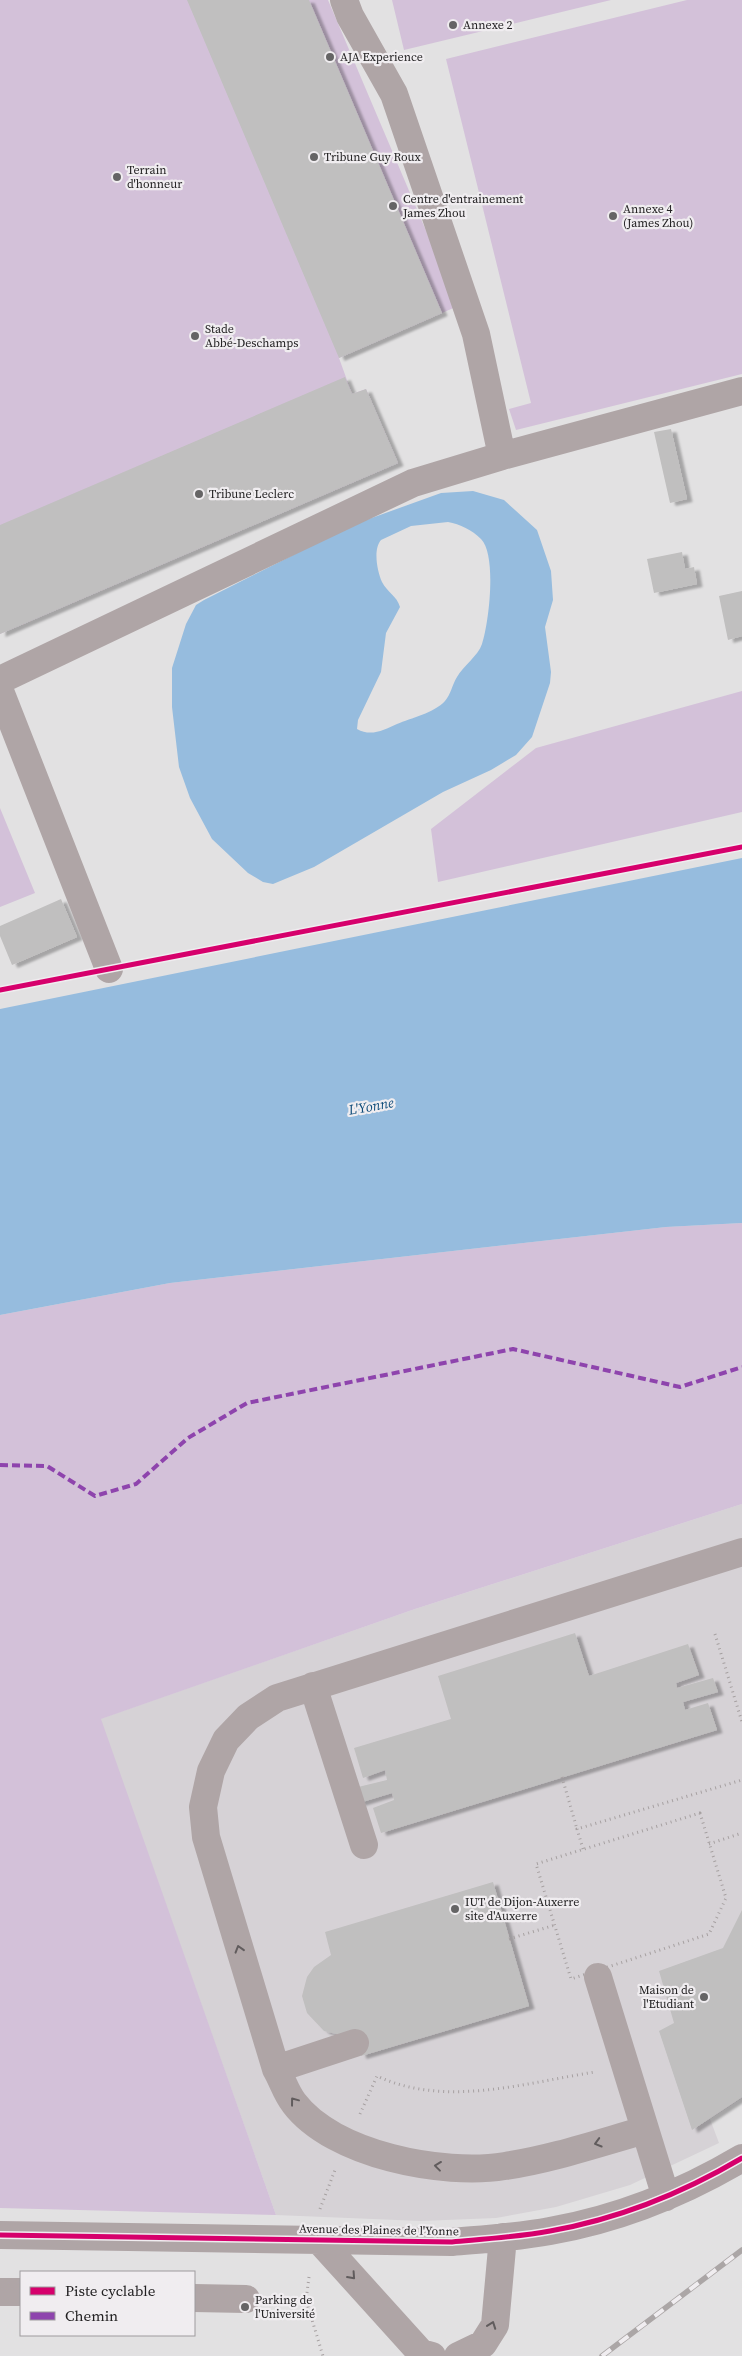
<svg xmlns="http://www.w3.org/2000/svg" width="742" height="2356" viewBox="0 0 742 2356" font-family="'Source Serif 4',serif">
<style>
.built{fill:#d6d2d6}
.green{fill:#d3c1d9}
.water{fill:#96bcde;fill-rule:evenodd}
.building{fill:#c0bfbf;filter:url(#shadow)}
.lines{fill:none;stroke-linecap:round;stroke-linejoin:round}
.path{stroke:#a6a0a1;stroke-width:3;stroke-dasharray:1 4;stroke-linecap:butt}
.minor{stroke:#afa5a6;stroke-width:28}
.rail-casing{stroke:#aba6a6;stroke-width:5.5}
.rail{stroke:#f0edf0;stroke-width:4;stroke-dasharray:11;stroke-linecap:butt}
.quiet{stroke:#8e44ad;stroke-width:4;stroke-dasharray:8 4;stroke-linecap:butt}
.cycleway-casing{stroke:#f0edf0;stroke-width:8}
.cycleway{stroke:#d6006c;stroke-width:5}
.oneway{stroke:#615c5d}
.poi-dot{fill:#656465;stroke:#f0edf0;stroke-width:2}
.labels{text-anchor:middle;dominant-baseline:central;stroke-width:4.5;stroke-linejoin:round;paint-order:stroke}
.poi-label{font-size:12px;fill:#222122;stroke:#f0edf0;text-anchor:start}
.street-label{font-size:12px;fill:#222122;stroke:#f0edf0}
.water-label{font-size:14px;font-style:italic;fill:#0d4b79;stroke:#f0edf0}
</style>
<defs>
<filter id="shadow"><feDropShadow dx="5.5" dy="3" stdDeviation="1" flood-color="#0004"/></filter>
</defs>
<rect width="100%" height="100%" fill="#e2e1e2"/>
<path class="built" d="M742,1504v594l-32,21 9,24 -89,42 -74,22 -60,11 -75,3 -145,-6 -176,-496 315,-110z"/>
<path class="green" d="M0,0h328l130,306 -119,52 13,36 14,-5 32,74 -398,171z
M392,0h219l-207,50z
M687,0h55v374l-226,56 -7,-21 22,-6 -85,-344z
M742,691v121l-304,70 -7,-53 105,-81z
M0,808l35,85 -35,14z
M742,1223v281l-327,105 -314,110 175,496 -276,-7v-893l170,-32 496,-56z"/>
<path class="water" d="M473,491l31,9 33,30 14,41 2,29 -8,27 6,45 -1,11 -18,54 -16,18 -25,15 -48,22 -129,75 -41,17 -10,-2 -15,-9 -36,-34 -22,-41 -11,-31 -7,-60v-39l14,-44 10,-19 8,-5 151,-76 86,-31zM448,522c12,2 24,8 33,17 16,16 8,84 1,105 -4,12 -19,22 -25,33 -5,8 -6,17 -12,24 -11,12 -34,17 -48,23 -13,6 -26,13 -40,5l1,-9 23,-48 5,-39 14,-26c-3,-11 -13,-15 -18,-25 -5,-11 -9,-33 -1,-42l30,-14z
M742,858v365l-76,4 -496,56 -170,32v-306z"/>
<path class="building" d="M187,0h122l133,313 -103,45z
M345,377l7,17 14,-5 32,74 -398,171v-109z
M671,429l16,70 -17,4 -16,-71z
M682,552l3,17 9,-2 3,17 -43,9 -7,-34z
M742,591v45l-14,4 -9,-44z
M61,899l16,38 -65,28 -12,-29v-10z
M575,1633l14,43 99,-32 11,31 -23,8 1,5 36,-10 5,14 -35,10 2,8 23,-7 9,27 -336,103 -8,-25 21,-8 -2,-7 -33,10 -5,-15 33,-8 -2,-10 -22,8 -9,-30 97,-29 -13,-43z
M493,1882l36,124 -168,50 -6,-23 -10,3 -21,-5 -17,-18 -5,-17 5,-19 7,-10 17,-12 -6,-23z
M742,1910v187l-50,33 -33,-99 15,-8 -15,-52 64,-23z"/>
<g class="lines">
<path class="path" d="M715,1634l27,88
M562,1777l15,52
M700,1813l26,85 -17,36 -138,45 -35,-115z
M709,1844l33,-11
M583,1849l-6,-20 165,-49
M509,1939l46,-14
M360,2114l17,-38c68,32 147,7 218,-4
M320,2209l15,-39
M309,2277l-3,23 17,56
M276,2300h30"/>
<path class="minor" d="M344,0l6,16 44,78 82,240 26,122 240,-65
M0,680l413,-197 89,-27
M0,691l109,278
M313,1686l51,159
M598,1977l68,220
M276,2069l79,-26
M645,2130c-46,13 -93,29 -140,36 -62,10 -172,-11 -211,-63 -8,-10 -12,-24 -18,-34l-70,-232 -3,-30 8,-36 15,-31 22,-23 29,-19 465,-146
M0,2235l452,7c33,-3 66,-5 98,-11 68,-12 133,-38 192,-73
M319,2240l102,113 11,3
M0,2292h21
M194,2298l52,1
M458,2356l25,-12 12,-19 8,-88"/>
<defs>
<path id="rail" d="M602,2356l140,-106"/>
</defs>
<use href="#rail" class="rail-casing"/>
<use href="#rail" class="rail"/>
<path class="quiet" d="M0,1465l47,1 48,30 41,-12 52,-46 59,-35 266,-54 167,38 62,-20"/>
<defs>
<path id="cycleway" d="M0,990l742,-143
M0,2235l452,7c33,-3 66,-5 98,-11 68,-12 133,-38 192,-73"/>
</defs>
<use href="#cycleway" class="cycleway-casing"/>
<use href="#cycleway" class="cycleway"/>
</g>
<defs><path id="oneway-chevron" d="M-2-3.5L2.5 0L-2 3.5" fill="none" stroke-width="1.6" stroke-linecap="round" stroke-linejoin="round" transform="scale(1.25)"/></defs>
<g class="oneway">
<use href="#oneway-chevron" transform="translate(239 1949) rotate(-107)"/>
<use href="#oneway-chevron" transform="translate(294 2101) rotate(-127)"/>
<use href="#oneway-chevron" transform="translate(598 2143) rotate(164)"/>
<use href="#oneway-chevron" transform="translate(438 2166) rotate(-173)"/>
<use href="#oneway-chevron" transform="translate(352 2276) rotate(48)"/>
<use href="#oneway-chevron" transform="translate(492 2325) rotate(-70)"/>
</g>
<g class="poi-dot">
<circle cx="453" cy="25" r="5"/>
<circle cx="330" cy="57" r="5"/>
<circle cx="314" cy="157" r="5"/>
<circle cx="117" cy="177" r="5"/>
<circle cx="393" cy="206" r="5"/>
<circle cx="613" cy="216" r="5"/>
<circle cx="195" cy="336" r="5"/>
<circle cx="199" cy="494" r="5"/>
<circle cx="455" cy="1909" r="5"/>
<circle cx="704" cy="1997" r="5"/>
<circle cx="245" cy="2307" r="5"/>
</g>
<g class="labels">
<g class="poi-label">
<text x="463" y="25">Annexe 2</text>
<text x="340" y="57">AJA Experience</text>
<text x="324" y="157">Tribune Guy Roux</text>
<text x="127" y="170">Terrain<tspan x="127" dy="14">d'honneur</tspan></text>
<text x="403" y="199">Centre d'entrainement<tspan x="403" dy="14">James Zhou</tspan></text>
<text x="623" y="209">Annexe 4<tspan x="623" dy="14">(James Zhou)</tspan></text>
<text x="205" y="329">Stade<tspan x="205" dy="14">Abbé-Deschamps</tspan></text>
<text x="209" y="494">Tribune Leclerc</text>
<text x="465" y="1902">IUT de Dijon-Auxerre<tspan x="465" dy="14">site d'Auxerre</tspan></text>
<text x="694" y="1990" text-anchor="end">Maison de<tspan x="694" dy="14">l'Etudiant</tspan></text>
<text x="255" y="2300">Parking de<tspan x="255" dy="14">l'Université</tspan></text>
</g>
<g class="street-label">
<text transform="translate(379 2230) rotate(1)">Avenue des Plaines de l'Yonne</text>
</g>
<g class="water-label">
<text transform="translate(371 1106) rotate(-10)">L'Yonne</text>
</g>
</g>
<rect x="20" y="2271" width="175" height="65" fill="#f0edf0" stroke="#9e9b9e"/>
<rect x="30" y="2287" width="25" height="8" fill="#d6006c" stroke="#9e9b9e"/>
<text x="65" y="2296" font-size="15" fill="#222122">Piste cyclable</text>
<rect x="30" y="2312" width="25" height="8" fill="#8e44ad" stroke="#9e9b9e"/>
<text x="65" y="2321" font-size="15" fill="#222122">Chemin</text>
</svg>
